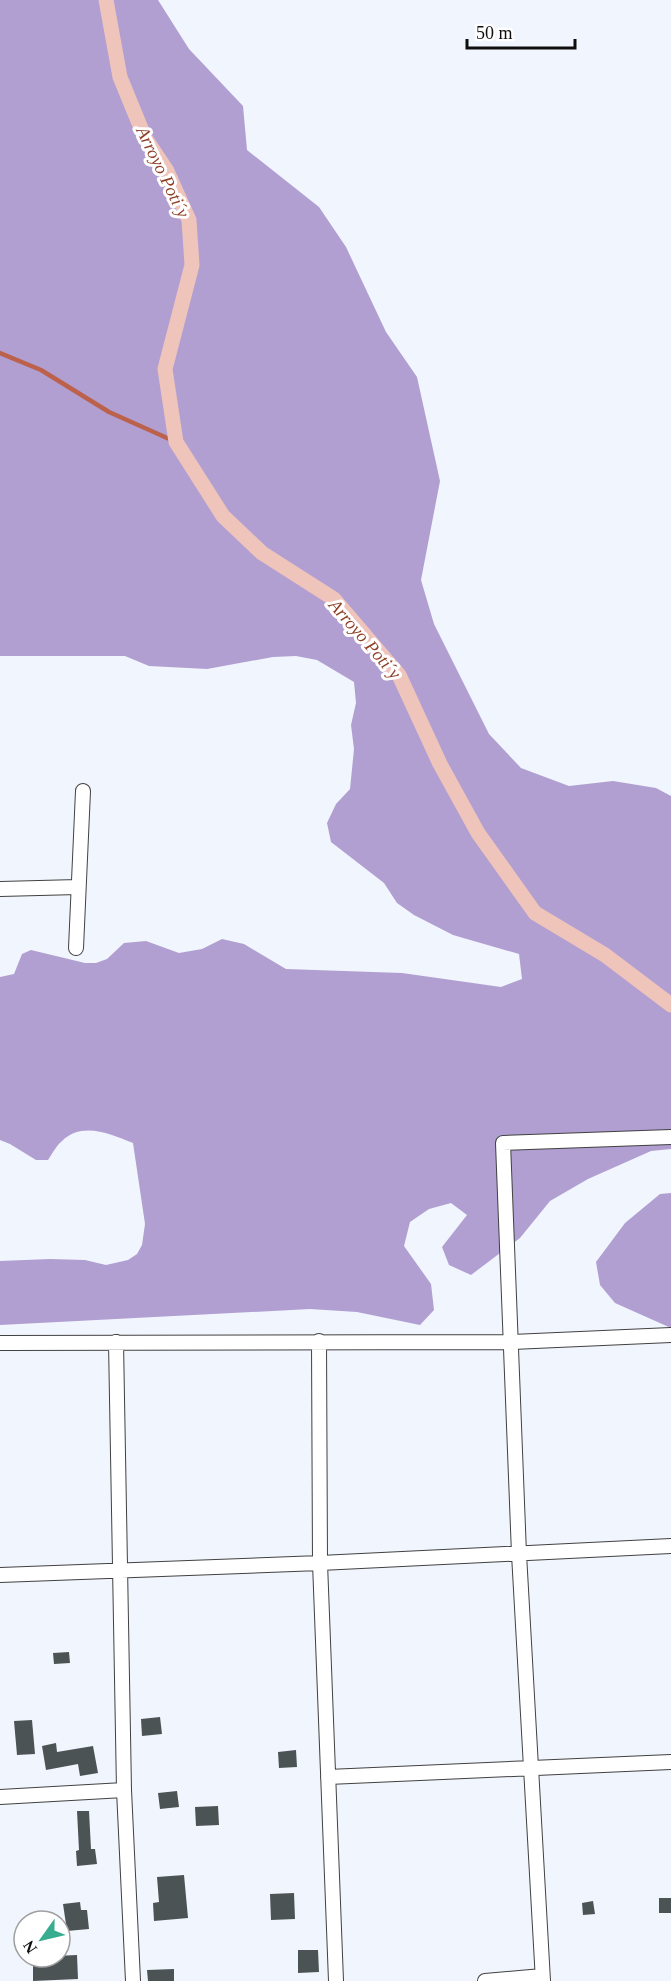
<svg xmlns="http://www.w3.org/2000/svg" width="671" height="1981" viewBox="0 0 671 1981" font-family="'Times New Roman',serif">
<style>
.forest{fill:#b19fd2}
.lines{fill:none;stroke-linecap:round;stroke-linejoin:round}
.stream{stroke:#bc624c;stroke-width:4.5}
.canal{stroke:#eec4bb;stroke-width:15}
.building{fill:#4c5355}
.street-casing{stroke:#414141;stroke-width:16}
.street{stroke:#fff;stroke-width:14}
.labels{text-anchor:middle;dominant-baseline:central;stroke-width:6;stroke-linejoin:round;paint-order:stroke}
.water-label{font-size:18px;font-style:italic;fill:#904027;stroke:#fff}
</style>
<rect width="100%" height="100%" fill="#f1f5fd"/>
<path class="forest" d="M0,0h158l31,49 54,57 4,44 72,57 27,40 40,85 31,45 23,104 -19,99 13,44 55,110 32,34 48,18 44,-5 43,7 15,8v353l-20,2 -63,28 -38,22 -30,37 -49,37 -22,-10 -7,-18 25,-32 -16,-12 -22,6 -19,13 -6,24 27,38 3,26 -14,15 -63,-13 -47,-3 -310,16v-64l50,-2 35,1 21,5 22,-5 9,-6 5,-9 3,-21 -12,-81c-22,-9 -51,-22 -71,-2 -6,5 -10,13 -14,19h-12l-26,-16 -10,-4v-163l14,-3 8,-20 9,-4 54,13h11l11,-4 17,-16 22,-2 33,12 23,-4 20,-10 22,5 42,25 116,4 99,14 21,-8 -3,-25 -66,-19 -39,-20 -17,-12 -13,-20 -53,-41 -4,-19 9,-19 14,-15 4,-40 -3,-24 5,-22 -2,-21 -37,-22 -21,-4 -23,1 -66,12 -58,-3 -24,-10h-125z
M671,1193v135l-56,-25 -15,-18 -4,-23 29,-39 35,-29z"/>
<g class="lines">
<path class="stream" d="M0,353l41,17 68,42 67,30"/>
<path class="canal" d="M106,0l14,77 25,61 22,33 22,49 3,45 -27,104 11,73 47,74 39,37 72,46 65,76 41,89 38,69 57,80 70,42 66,50"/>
</g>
<path class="building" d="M69,1652l1,11 -16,1 -1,-11z
M160,1717l2,17 -20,2 -1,-17z
M32,1720l3,34 -18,1 -3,-34z
M56,1743l1,9 36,-6 5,27 -18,3 -2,-12 -32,6 -4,-24z
M296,1750l1,17 -18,1 -1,-16z
M177,1791l2,16 -19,2 -2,-16z
M218,1806l1,19 -23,1 -1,-19z
M77,1811h12l2,38h4l2,15 -20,2 -1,-15 3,-1z
M184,1875l4,43 -34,3 -1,-18 6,-1 -2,-25z
M294,1893l1,26 -24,1 -1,-26z
M659,1898h12v15h-12z
M593,1901l2,13 -12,1 -1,-12z
M80,1902l1,8h6l2,19 -22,2 -4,-27z
M298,1950h20l1,22 -21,1z
M77,1955l1,24 -45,2v-24z
M174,1969v12h-26l-1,-11z"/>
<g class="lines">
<defs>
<path id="street" d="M0,889l78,-2
M76,948l7,-157
M319,1341l1,222 16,418
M116,1342l8,448 9,191
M0,1343l512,-1 159,-7
M0,1575l320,-12 351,-17
M328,1777l343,-15
M0,1797l124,-7
M485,1981l57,-5
M543,1981l-24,-427 -16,-411 168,-6"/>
</defs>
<use href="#street" class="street-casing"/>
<use href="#street" class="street"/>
</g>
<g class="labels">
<g class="water-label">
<text transform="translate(163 172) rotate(64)">Arroyo Poti´y</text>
<text transform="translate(365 639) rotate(49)">Arroyo Poti´y</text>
</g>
</g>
<g transform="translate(42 1939) rotate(236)"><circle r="28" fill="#ffffff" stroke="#9f9f9f" stroke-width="1.5"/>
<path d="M0-4.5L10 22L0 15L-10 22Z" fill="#38ac8f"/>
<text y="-9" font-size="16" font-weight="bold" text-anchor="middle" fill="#0e0e0e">N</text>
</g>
<path d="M467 39v9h108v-9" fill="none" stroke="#0e0e0e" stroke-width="3"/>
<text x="476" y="39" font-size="18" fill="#0e0e0e" stroke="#ffffff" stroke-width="4.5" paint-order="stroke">50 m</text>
</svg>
